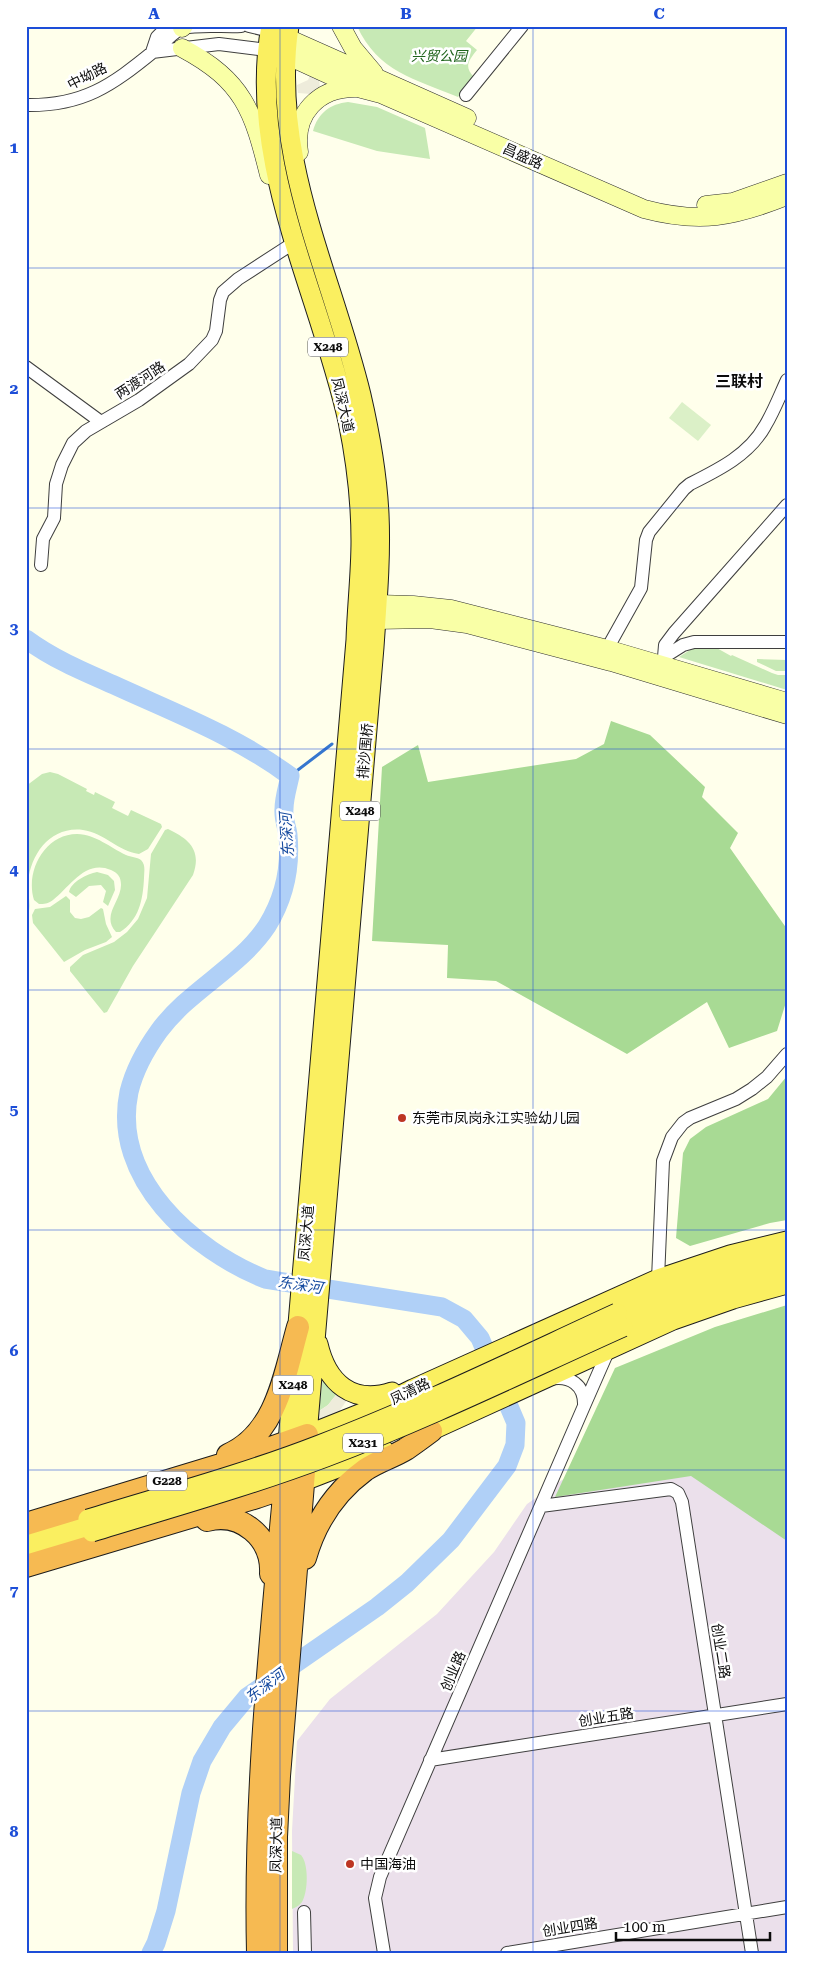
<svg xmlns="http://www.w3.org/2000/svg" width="813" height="1979" viewBox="0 0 813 1979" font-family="'Roboto Serif','Noto Sans SC',serif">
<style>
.industrial{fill:#ebe0eb}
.green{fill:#c7e9b5}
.forest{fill:#a8da94}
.pitch{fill:#dbf0c7}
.plaza{fill:#eeecdb}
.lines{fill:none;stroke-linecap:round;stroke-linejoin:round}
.stream{stroke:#3677cf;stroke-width:3}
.river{stroke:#b0d0f7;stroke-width:19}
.street-casing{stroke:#3f3f3f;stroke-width:14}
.secondary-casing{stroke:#2e2e2e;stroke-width:19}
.primary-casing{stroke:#1d1d1d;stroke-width:21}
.highway-casing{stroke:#1d1d1d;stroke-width:24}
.street{stroke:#fff;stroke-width:12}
.secondary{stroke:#f9ffa6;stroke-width:18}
.primary{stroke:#faef60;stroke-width:19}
.highway{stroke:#f6ba52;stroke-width:22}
.primary-bridge-casing{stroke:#1d1d1d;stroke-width:21;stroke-linecap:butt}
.primary-bridge{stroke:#faef60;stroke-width:19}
.grid{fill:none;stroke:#1d4ed8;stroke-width:1;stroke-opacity:0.55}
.poi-dot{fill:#bd3623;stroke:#fff;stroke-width:2}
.labels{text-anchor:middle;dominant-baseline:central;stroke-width:5;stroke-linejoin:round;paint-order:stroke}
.shield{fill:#fff;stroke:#555;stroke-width:1}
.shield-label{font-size:12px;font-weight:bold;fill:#0c0c0c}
.park-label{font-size:14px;font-style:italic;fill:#1f641c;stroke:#fff}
.street-label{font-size:14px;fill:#0c0c0c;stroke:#fff}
.poi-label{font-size:14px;fill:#0c0c0c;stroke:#fff;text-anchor:start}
.water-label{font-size:15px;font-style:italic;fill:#154a9f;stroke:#fff}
.quarter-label{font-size:16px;font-weight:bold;fill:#0c0c0c;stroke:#fff}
.neatline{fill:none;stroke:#1d4ed8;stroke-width:2}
.grid-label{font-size:16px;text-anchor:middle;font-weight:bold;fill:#1d4ed8}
</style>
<rect width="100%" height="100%" fill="#ffffeb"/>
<path class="industrial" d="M787,1398v555h-494l-1,-122 5,-90 33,-42 107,-85 57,-62 33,-48 105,-72z"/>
<path class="green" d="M357,26h121l-12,15 11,9c-9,11 -13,17 -3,27l-16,20c-43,-18 -80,-25 -101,-71z
M348,102l29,5 48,21 5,31 -53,-8 -64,-20c5,-18 17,-27 35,-29z
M699,647h16l16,9 1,-1 40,18 6,2h9v15l-108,-33 11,-7z
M757,659l30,1v11h-11l-19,-9z
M50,772l8,2 29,15 -1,2 8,4 1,-3 20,10 -3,6 16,8 3,-6 30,14 1,3 -14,22 -9,5c-21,-3 -35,-21 -56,-24 -32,-4 -52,23 -55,52 -1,12 5,26 -2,37v-133l16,-12z
M168,829c21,10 34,21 25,46l-60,91 -26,46 -3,1 -34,-42v-4l13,-12 31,-13 13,-10 11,-13 9,-21 4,-44 14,-24z
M77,834c20,1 32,13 49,21 5,2 11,2 15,5 5,5 3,12 3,18 -1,22 -5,42 -24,54h-4c-15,-16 5,-31 5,-47 0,-8 -3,-12 -10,-15 -26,-11 -41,17 -58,30 -5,4 -9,4 -14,4l-5,-4c-9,-29 11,-66 43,-66z
M97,872l11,3 6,6 1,9 -7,16 -5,-4 3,-11 -5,-6 -12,1 -13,11 -7,-5c2,-10 18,-18 28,-20z
M66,896l4,4v12l5,6 6,1 8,-2 12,-9 2,1 3,15 6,13 -6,5 -21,8 -21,12 -31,-39 -1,-8 3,-6 15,-2z
M323,1376l16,15 -11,14 -9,6z
M292,1851l9,4c8,9 7,37 1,47 -3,4 -6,5 -10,7z"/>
<path class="forest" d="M611,721l39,14 55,52 -3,10 36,36 -8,15 57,81v70l-10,32 -48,17 -22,-46 -80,52 -131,-73 -49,-3 1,-33 -76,-4 10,-174 36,-22 10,37 148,-23 28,-15z
M787,1076v144l-17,3 -80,23 -14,-8 7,-85 7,-14 16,-12 62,-28z
M787,1305v236l-96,-65 -136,21 60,-129 100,-41z"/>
<path class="pitch" d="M682,402l29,23 -13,16 -29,-23z"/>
<path class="plaza" d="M312,71l7,4 1,16 -8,5 -1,-2 -13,-1 -1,-8 11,-5z
M339,1391l10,6 -11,16 -20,12 1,-14 9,-6z"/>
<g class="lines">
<path class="stream" d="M290,776l42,-32"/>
<path class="river" d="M26,639c27,20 58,33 88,46 61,28 122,51 176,91 -2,10 -6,22 -6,33 -1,9 3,18 4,26 3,33 -3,62 -21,91 -28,42 -78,64 -108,105 -13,18 -25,40 -30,61 -18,87 64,158 136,187l177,28 22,12 16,19 36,85 -1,22 -8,21 -56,74 -44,43 -30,24 -130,90 -25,30 -20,34 -11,32 -25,118 -10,32 -5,10"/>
<defs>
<path id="street" d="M249,26l21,5
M152,52l67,-8 48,6
M152,52l5,-15 11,-11
M466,95l56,-69
M26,105c57,1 85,-19 128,-54 7,-5 22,-22 29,-23 16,-4 42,-1 58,-2
M26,367l75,55
M41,565l2,-26 11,-21 2,-34 6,-19 11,-22 13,-12 53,-31 50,-36 23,-24 4,-9 4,-31 3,-8 15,-13 57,-37
M607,649l34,-61 5,-48 3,-8 35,-43 6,-5c28,-14 59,-29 75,-58 9,-15 15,-31 22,-46
M664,657l19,-12 11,-3h93
M660,665l4,-8 1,-12 9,-12 113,-128
M658,1279l5,-118 9,-24 11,-14 7,-5 46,-19 16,-10 15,-12 20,-23
M550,1379c20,-4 35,6 34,27l25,-57
M541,1506l130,-17 7,4 4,9 70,451
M430,1760l357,-56
M304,1912l1,41
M384,1953l-9,-55 5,-21 204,-471
M507,1953l280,-46"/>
<path id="secondary" d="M341,26l12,22 21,25
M182,28l2,-2
M276,33l191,85
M182,48c62,33 71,63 87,127
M274,52l12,3 72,33 23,6 263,115c56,15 90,8 143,-13
M299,152c-6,-38 19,-65 58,-64
M706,205l27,-3 54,-19
M787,702l-180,-53 -156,-40 -38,-4 -36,-1 -20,9 19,7 54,-1 37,5 144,38 176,53"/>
<path id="primary" d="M271,26c-24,137 48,264 77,395 8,39 13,80 13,120 0,33 -4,66 -5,99l-68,802
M289,26c-19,132 42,245 72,369 9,39 16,79 18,119 2,44 -2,89 -5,133l-67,788 70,-28 36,-18 245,-110 72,-24 57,-14
M617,1313l87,-35 83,-22
M623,1327c56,-24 105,-42 164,-56
M318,1344c9,39 34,61 74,48
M419,1436l254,-116 60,-21 54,-15
M304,1481l80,-31
M26,1537l62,-18
M26,1551l66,-19"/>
<path id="highway" d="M228,1455c49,-21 57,-82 70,-128
M207,1520c34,-9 66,18 64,54
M26,1524l211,-64 70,-25 -28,341 -3,61v116
M305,1558c10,-35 30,-66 60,-88 13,-9 28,-13 41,-21 9,-6 17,-12 25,-18
M26,1566l231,-69 41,-14
M258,1953c-4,-167 15,-334 30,-501"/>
</defs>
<use href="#street" class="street-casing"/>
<use href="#secondary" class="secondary-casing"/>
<use href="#primary" class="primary-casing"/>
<use href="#highway" class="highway-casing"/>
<use href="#street" class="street"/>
<use href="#secondary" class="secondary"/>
<use href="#primary" class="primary"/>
<use href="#highway" class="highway"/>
<defs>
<path id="primary-bridge" d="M88,1519c78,-24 156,-45 231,-74 102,-39 200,-87 298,-132
M92,1532c78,-24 157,-46 234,-75 101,-38 199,-86 297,-130"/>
</defs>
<use href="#primary-bridge" class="primary-bridge-casing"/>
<use href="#primary-bridge" class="primary-bridge"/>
</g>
<path class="grid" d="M280,26v1927M533,26v1927M26,268h761M26,508h761M26,749h761M26,990h761M26,1230h761M26,1470h761M26,1711h761"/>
<g class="poi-dot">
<circle cx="402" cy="1118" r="5"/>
<circle cx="350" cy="1864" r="5"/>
</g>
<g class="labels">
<g class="shield">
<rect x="308" y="337.5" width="40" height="19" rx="4"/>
<rect x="340" y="801.5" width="40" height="19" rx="4"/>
<rect x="273" y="1375.5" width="40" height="19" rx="4"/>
<rect x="343" y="1433.5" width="40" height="19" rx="4"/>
<rect x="147" y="1471.5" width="40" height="19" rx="4"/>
</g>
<g class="shield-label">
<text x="328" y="347">X248</text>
<text x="360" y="811">X248</text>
<text x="293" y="1385">X248</text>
<text x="363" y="1443">X231</text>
<text x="167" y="1481">G228</text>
</g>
<g class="park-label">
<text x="439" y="56">兴贸公园</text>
</g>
<g class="street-label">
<text transform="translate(87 76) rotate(-27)">中坳路</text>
<text transform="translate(523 156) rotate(24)">昌盛路</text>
<text transform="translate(140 380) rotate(-33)">两渡河路</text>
<text transform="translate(343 405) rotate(77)">凤深大道</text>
<text transform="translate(365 751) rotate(-85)">排沙围桥</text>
<text transform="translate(306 1233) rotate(-85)">凤深大道</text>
<text transform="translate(410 1391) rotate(-26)">凤清路</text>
<text transform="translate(721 1651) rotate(81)">创业二路</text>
<text transform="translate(453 1671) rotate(-67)">创业路</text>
<text transform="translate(606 1717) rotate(-9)">创业五路</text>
<text transform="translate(276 1845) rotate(-89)">凤深大道</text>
<text transform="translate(570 1927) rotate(-9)">创业四路</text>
</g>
<g class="poi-label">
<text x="412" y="1118">东莞市凤岗永江实验幼儿园</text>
<text x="360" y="1864">中国海油</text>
</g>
<g class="water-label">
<text transform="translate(287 835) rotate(-94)">东深河</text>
<text transform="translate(300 1285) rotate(9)">东深河</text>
<text transform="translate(265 1686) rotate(-37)">东深河</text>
</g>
<g class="quarter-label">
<text x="739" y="381">三联村</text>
</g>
</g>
<rect width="813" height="1979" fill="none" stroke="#ffffff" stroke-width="55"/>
<path d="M616 1932v8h154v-8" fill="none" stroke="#0c0c0c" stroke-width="2.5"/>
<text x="623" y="1932" font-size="15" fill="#0c0c0c" stroke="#ffffff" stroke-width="4" paint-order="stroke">100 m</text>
<rect x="28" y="28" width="758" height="1924" class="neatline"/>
<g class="grid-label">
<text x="154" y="19">A</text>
<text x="406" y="19">B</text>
<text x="659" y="19">C</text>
<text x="14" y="153">1</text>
<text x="14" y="394">2</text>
<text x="14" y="634">3</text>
<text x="14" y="875">4</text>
<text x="14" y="1115">5</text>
<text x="14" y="1356">6</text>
<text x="14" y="1596">7</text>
<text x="14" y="1837">8</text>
</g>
</svg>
